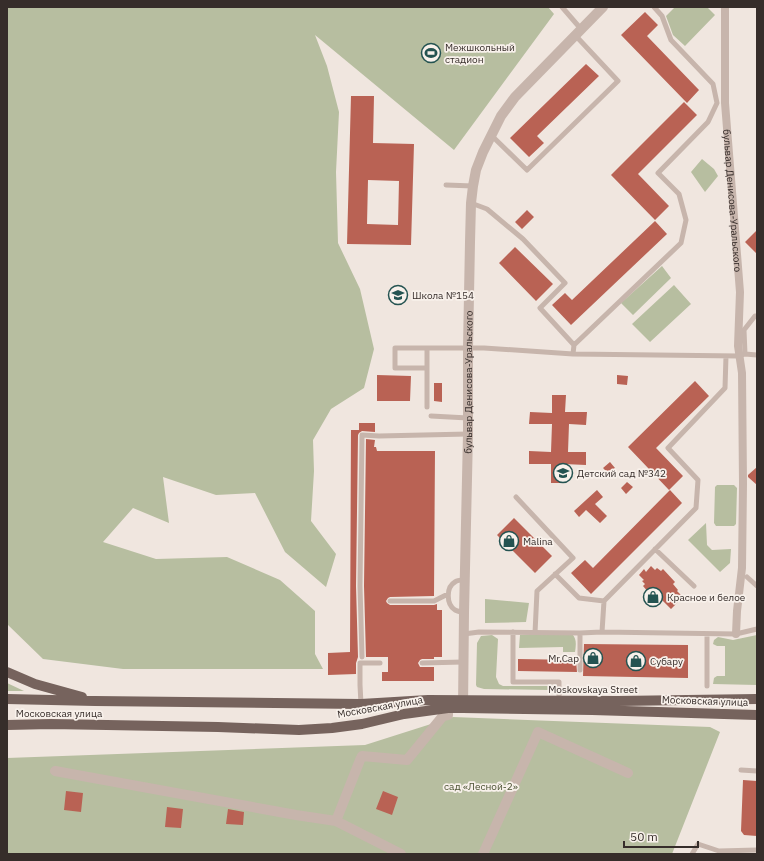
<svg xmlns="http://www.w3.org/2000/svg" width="764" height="861" viewBox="0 0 764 861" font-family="'IBM Plex Sans',sans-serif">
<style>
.green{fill:#b7bea0}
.building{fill:#b96254;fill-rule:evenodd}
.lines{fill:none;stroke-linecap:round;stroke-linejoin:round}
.service{stroke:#c7b5ac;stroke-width:5}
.pedestrian{stroke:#c7b5ac;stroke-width:8}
.minor{stroke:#c7b5ac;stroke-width:10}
.tertiary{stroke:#c7b5ac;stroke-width:10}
.primary{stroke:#76635d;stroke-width:10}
.labels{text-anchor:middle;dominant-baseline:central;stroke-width:3.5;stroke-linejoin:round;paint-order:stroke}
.poi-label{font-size:10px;fill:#362d2a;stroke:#f8f1eb;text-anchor:start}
.street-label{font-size:10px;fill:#362d2a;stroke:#f8f1eb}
.park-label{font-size:10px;fill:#495131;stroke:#f8f1eb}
</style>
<rect width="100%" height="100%" fill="#f0e6df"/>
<path class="green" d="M7,7h541l6,7 -100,136 -139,-115 12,31 12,46 -3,60 2,71 22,46 14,60 -10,39 -33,21 -18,31 1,31 -3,50 25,33 -10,33 -41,-35 -30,-59 -39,2 -53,-18 6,46 -36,-15 -30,34 53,17 71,-2 53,23 35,31v43l8,15h-200l-80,-10 -36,-35z
M675,7h32l8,8 -30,31 -12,-11 -7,-19z
M702,159l12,10 4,7 -13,16 -14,-20z
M662,266l9,12 -38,37 -12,-12z
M674,285l17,19 -41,38 -18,-18z
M717,485h17l3,3 -1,36 -2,2h-18l-2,-3 1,-36z
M706,523l1,22 5,5 19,-1 -1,14 -10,9 -32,-32z
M485,599l44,4 -3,19 -41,1z
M572,634c5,5 4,11 3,18h-12v-5l-44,1 1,-13z
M492,635l6,4 -2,38 3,7 4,2h46v4l-65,-1 -7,-2 -1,-2 1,-42 4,-7z
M757,635v50l-44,-1 1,-6 3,-2h8v-30h-8l-4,-2 1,-4 4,-3 15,3z
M7,683l17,8h-17z
M453,717l257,10 10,5 -48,122h-665v-96l358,-13z"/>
<path class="building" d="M645,12l13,13 -11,11 52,54 -12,13 -66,-68z
M586,64l13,12 -62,60 7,7 -15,14 -19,-19z
M351,96h23l-1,47 41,1 -3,101 -64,-1zM368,180l31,1 -1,44 -31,-1z
M684,102l13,13 -59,59 31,32 -14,14 -44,-45z
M527,210l7,7 -12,12 -7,-7z
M655,221l12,13 -96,91 -19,-20 13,-12 7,7z
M757,230v24l-12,-12z
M515,247l38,37 -17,17 -37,-38z
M377,375l34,1 -1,25h-33z
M617,375l11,1 -1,9 -10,-1z
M695,381l14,15 -53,52 27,28 -14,14 -41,-43z
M434,383h8v19l-8,-1z
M552,395h14l-1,17h22l-1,13 -17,-1 -1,28h18v13l-22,-1 -1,19h-12v-19h-22v-13l22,1 1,-28h-23l1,-12 22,1z
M359,423h16v9l-13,-1 -3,2 -1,2 -2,151 2,71 -2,6v11l-28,1v-22l22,-1 1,-222h8z
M366,439l9,1 -1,7h2l1,4h58l-1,145 -44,1 -2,1 -2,3 1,2 3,2h44l3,-1v6h5v47h-8v2h-12l-2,1 -2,3 2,4h14v14h-52v-9h6v-15h-22l-2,-71z
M610,462l5,6 -7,5 -5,-5z
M757,467v18l-9,-8v-2z
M627,482l6,5 -7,7 -5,-6z
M597,490l6,7 -8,7 12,12 -7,7 -14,-13 -7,7 -5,-6z
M670,490l12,13 -91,91 -20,-21 14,-13 8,8z
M514,518l38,38 -17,17 -38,-38z
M651,566l4,4 2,-2 4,3 2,-2 12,13 -2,2 5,6 -1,1 6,6 -12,12 -11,-11 -5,5 -8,-8 2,-2 -6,-7 2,-2 -3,-3 2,-1 -5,-5 5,-6 2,3z
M584,644l104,1v33l-105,-2z
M518,659l58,1 1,12 -59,-1z
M743,780l14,1v55l-13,-1 -3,-4z
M66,791l17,2 -2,19 -17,-2z
M383,791l15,6 -6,18 -16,-6z
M167,807l16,2 -2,19 -16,-1z
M228,809l16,3 -1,13 -17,-1z"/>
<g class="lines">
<path class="service" d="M562,7l19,22
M491,135l36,35 91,-89 -43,-46
M446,185l27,1
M471,203l16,6 36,30 42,44 -25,25 34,37
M427,348v59
M573,354l1,-9 107,-102 5,-23 -7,-26 -21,-21 50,-51 9,-19 -4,-19 -42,-44 -9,-24 -8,-9
M745,354l-1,-24 11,-14h2
M427,368h-32v-20h89l89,6 166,2 6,-2 12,1
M431,416l37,2
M516,497l57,61 -36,33 -2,42
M655,549l39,37
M555,574l24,24 25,3
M747,577l10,9
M390,601h44l14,-7
M464,613c-3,-1 -7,-2 -9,-3 -9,-6 -9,-23 0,-28 2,-2 7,-2 9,-2
M513,632v50h46v19
M602,632l2,-31 92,-93 2,-28 -30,-32 57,-60 1,-32
M464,634l15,-2 101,1 22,-1 134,2 21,-5
M362,657l-2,-71 2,-151 17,1 89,-2
M422,663l41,-1
M580,670v-37
M707,686v-52
M361,704l-1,-19v-22h20
M741,770l16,1
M692,854l6,-10 21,7 38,-1"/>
<path class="pedestrian" id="s1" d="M725,7v96l15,189 -2,54 4,27 1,111 -1,84 -5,43 -1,23"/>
<path class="minor" d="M55,771l241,44 40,6 65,33
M336,821l24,-61 2,-4 45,4 36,-44 5,-1v-7
M483,854l55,-122 90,41"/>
<path class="tertiary" id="s2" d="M463,708l1,-95 4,-179v-86l2,-106 1,-39 2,-17 3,-16 7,-18 18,-36 14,-19 88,-90"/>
<path class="primary" d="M7,672l28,12 47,13
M7,699l88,2 266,3 67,-4 190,1 139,-2
M7,725l44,-1 167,3 81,3 33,-2 30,-4 42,-10 44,-6h15l129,2 165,5"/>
</g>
<defs>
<symbol id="stadium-ring" viewBox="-11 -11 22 22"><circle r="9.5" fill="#f8f1eb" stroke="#245351" stroke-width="1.5"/><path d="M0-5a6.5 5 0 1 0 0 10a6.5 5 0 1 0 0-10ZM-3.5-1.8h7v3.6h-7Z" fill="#245351"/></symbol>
<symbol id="school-ring" viewBox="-11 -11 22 22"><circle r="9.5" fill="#f8f1eb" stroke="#245351" stroke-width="1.5"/><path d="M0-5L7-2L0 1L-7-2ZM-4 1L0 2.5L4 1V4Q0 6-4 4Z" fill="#245351"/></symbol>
<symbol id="shop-ring" viewBox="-11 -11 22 22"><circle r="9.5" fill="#f8f1eb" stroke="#245351" stroke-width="1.5"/><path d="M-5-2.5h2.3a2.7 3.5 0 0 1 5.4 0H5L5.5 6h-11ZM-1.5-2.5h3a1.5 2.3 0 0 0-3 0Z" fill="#245351"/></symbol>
</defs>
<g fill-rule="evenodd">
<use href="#stadium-ring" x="420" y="42" width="22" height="22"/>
<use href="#school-ring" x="387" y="284" width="22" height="22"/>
<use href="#school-ring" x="552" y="462" width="22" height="22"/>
<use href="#shop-ring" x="498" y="530" width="22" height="22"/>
<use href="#shop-ring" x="642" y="586" width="22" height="22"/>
<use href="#shop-ring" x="582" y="647" width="22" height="22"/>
<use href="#shop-ring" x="625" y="650" width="22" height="22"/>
</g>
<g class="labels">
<g class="poi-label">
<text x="445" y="47">Межшкольный<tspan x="445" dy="12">стадион</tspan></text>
<text x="412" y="295">Школа №154</text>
<text x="577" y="473">Детский сад №342</text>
<text x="523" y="541">Malina</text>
<text x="667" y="597">Красное и белое</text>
<text x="579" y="658" text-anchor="end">Mr.Cap</text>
<text x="650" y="661">Субару</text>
</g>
<g class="street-label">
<text stroke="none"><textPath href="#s1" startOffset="194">бульвар Денисова-Уральского</textPath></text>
<text stroke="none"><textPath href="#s2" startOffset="326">бульвар Денисова-Уральского</textPath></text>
<text x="593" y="689">Moskovskaya Street</text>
<text transform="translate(705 701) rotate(2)">Московская улица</text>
<text transform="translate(380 707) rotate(-10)">Московская улица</text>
<text x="59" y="713">Московская улица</text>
</g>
<g class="park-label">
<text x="481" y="786">сад «Лесной-2»</text>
</g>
</g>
<rect width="764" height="861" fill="none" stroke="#362d2a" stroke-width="16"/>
<path d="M624 841v6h74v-6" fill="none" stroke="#362d2a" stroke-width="2"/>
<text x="630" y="841" font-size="12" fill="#362d2a" stroke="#f8f1eb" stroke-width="3" paint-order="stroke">50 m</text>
</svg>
